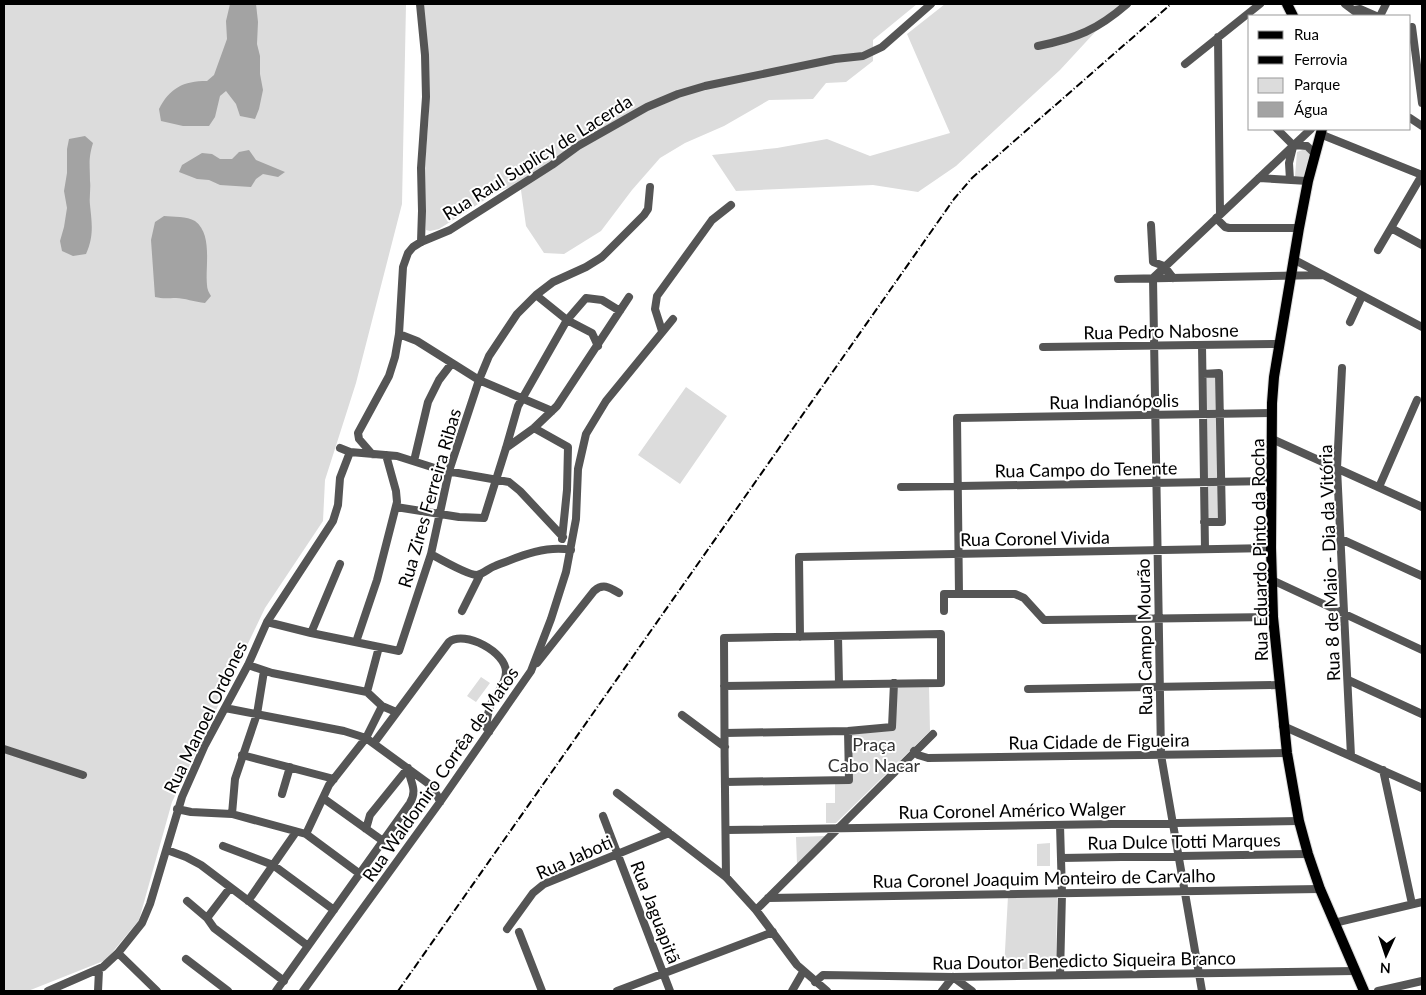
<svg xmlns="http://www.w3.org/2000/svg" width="1426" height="995" viewBox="0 0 1426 995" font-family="Lato,sans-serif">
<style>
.green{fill:#dcdcdc}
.water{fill:#a3a3a3}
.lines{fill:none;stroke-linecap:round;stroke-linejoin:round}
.major-casing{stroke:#dbdbdb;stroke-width:12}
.minor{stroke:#555;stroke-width:8}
.major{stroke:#000;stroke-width:10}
.rail{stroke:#000;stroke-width:2;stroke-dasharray:8 2.5 1 2.5;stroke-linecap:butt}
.labels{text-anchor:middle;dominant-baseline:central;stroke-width:4;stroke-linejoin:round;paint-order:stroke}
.street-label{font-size:18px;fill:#000;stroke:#fff}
.park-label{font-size:18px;fill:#333;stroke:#fff}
</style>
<rect width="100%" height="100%" fill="#fff"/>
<path class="green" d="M4,4h402l-4,200 -46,179 -31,97 -2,41 -58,87 -93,194 -33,118 -33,40 -78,31h-24z
M423,4h494l-44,36v21l-27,21 -20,1 -13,16 -44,1 -45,26 -39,17 -25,15 -28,32 -31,41 -37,23 -20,-1 -18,-27 -6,-43 -23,9 -58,37 -9,2 -4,-1 -2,-52 5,-64z
M945,4h176l-61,66 -104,96 -38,26 -45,-7 -137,6 -24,-36 65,-7 50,-9 43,17 80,-23 -43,-99z
M1305,149l5,5 -2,16 -4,6h-9l2,-24z
M1205,375h11l1,35h-11z
M686,387l41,29 -47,68 -42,-29z
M1206,417h11l1,61h-12z
M1207,485h11v34h-11z
M481,677l9,6 -14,19 -9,-6z
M897,687h32l1,44 -94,92h-10v-20h9v-21h16l1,-48 43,-4z
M825,836l-28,28 -1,-27z
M1050,843v23h-13v-22z
M1008,896h49l-1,73h-52z"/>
<path class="water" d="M230,4h26l2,18 -1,22 3,12v18l3,16 -4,19 -4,10 -15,-3 -4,-12 -10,-13 -6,5 -5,21 -6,9h-26l-22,-5 -2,-12c11,-21 24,-28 48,-28l7,-6 13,-36 -1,-18z
M85,136l8,7c-5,16 -3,22 -3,38 1,8 -1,16 0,24 2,19 4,31 -4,49l-13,2 -11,-5 -2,-10 4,-14 3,-19 -3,-17 3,-18v-24l2,-10z
M249,150l7,10 29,12 -7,5 -15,-3 -7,5 -5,8 -31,-2 -11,-5 -12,-1 -18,-7 3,-7 20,-12 10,1 8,5h12l7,-7z
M164,216c9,1 23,0 31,5 18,13 10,46 12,64 0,4 2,8 4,11l-6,7c-10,-1 -21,-5 -29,-5 -8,0 -13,1 -21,-1l-4,-57 4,-18z"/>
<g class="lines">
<defs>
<path id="major" d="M1287,4l6,12
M1322,129l-14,52 -9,47 -25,149 -2,26 -1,145 2,69 14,136 12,68 9,33 12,35 44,102"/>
</defs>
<use href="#major" class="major-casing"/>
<path class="minor" d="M420,4l5,51 1,42 -5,71 1,43 -1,31
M1345,4l16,12
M1354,10l6,-1 16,7
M1380,16l6,-12
M1412,27l10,76
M1218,37l2,177
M1038,46c39,-8 59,-16 89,-42
M1185,64l75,-60
M1410,118l12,8
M1277,129l16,16 14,1 8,8
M1320,134l102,41
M1259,178l49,3
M1290,180l-1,-17 4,-16
M1216,218l9,9 4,1h70
M1151,225l2,37 11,4 9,12
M1391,228l31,17
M1378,250l44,-75
M1293,259l129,68
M1153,278l8,477 41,236
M1153,278l158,-149
M1118,279l205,-4
M536,295l31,25 25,13 6,13
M1350,322l12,-26
M662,331l-7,-22 2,-13 55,-76 19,-15
M399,334l18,7 62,39 73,31
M1202,345l3,204
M1043,347l236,-3
M1342,368l-5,100 14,288
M1203,374l16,-1 3,149h-18
M534,428l34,19 -1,43 -5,49
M1272,439l150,68
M340,448l10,4 47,4 44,14 68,12 11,9 43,46
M506,448l28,-20 23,-22 72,-109
M372,454l-13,-15 -1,-6 31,-57 6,-19 4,-23 4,-67 5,-14 5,-6 8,-5 29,-12 102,-65 26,-19 69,-39 31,-13 27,-8 130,-27 28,-3 19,-9 49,-43
M414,461l14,-59 11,-22 13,-17
M901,487l371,-6
M1379,487l38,-87
M396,507l63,10 25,1 22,-70 12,-42 49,-86 19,-22 16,2 18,11
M1341,539l81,37
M431,554c9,5 37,21 46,21 6,-1 12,-7 18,-9 23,-9 50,-21 76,-16
M1272,580l150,70
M959,594l-2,-176 315,-5
M462,611l18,-36
M944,611v-17h71l9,4 20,22 229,-3
M267,622l44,11 88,18 32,-97 18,-83 30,-91 10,-24 28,-42 19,-19 17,-13 33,-15 16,-10 42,-42 4,-6 2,-22
M311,633l29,-69
M838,636l1,48
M800,637l-1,-80 472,-9
M356,642l21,-62 20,-78 -1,-11 -10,-36
M537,663l57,-72c9,-8 15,-4 25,2
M248,665l24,8 95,19 15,14 14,6
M1348,680l74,34
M724,686l217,-3v-49l-217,4c0,80 1,159 2,239
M1028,689l251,-4
M367,692l12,-45
M225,708l119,23 22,7 63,46 8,11 3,7
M682,715l43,32
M1283,726l139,62
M725,733l123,-2 44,-4 2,-44
M374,743l75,-101c16,-12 57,10 57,30 0,12 -10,22 -15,32 -3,7 -4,15 -5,23l3,5
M4,749l79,26
M914,751l4,4 10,3 359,-5
M242,755l92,24
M1383,770l29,134
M725,782l124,-2 -1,-49
M617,793l109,84 30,33 41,55 30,26
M282,794l8,-27
M323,798l60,43
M177,809l14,3 41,2 74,20 54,40
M232,814l3,-35 22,-65 7,-43
M603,816l67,175
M1060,825l2,68 -2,82
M366,829l4,-14 38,-47
M726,830l573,-9
M306,834l23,-49 37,-47 16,-32
M223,846l50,19 61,45
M167,850l19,7 15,8 107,81
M1061,858l247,-4
M768,898l552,-9
M187,901l20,17 7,10 70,53
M248,901l48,-69
M756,910l177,-176
M207,918l23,-30
M1334,923l88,-21
M507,929l26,-36 11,-9 125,-51
M519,932l23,59
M118,953l39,38
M186,959l42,32
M815,982l8,-7 130,2 402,-6
M48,991l55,-24 15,-14 24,-30 8,-19 32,-107 23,-52 43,-80 19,-43 66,-101 5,-16 2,-27 10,-26
M98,991l1,-21
M276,991l134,-188c8,-14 0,-20 -2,-35
M303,991l137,-189 91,-131 20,-52 15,-47 10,-53 2,-50 8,-35 20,-33 67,-82
M617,991l156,-59
M792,991l11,-19
M942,991l11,-14 19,14
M1378,991l44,-10"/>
<use href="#major" class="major"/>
<path class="rail" d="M398,991l556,-792 18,-21 199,-174"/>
</g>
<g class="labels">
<g class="street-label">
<text transform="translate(537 157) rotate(-32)">Rua Raul Suplicy de Lacerda</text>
<text transform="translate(1161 331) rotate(-1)">Rua Pedro Nabosne</text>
<text transform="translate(1114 401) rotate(-1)">Rua Indianópolis</text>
<text transform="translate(1086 469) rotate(-1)">Rua Campo do Tenente</text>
<text transform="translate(429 498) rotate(-74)">Rua Zires Ferreira Ribas</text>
<text transform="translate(1035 538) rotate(-1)">Rua Coronel Vivida</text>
<text transform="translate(1259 550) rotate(-91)">Rua Eduardo Pinto da Rocha</text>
<text transform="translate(1329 563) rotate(-92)">Rua 8 de Maio - Dia da Vitória</text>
<text transform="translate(1144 637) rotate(-91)">Rua Campo Mourão</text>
<text transform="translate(205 717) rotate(-64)">Rua Manoel Ordones</text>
<text transform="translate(1099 741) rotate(-1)">Rua Cidade de Figueira</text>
<text transform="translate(440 774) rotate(-55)">Rua Waldomiro Corrêa de Matos</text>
<text transform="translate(1012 810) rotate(-1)">Rua Coronel Américo Walger</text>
<text transform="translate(1184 841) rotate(-1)">Rua Dulce Totti Marques</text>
<text transform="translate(574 857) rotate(-24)">Rua Jaboti</text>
<text transform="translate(1044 878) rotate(-1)">Rua Coronel Joaquim Monteiro de Carvalho</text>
<text transform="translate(656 912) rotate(69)">Rua Jaguapitã</text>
<text transform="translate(1084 960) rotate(-1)">Rua Doutor Benedicto Siqueira Branco</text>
</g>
<g class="park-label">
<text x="874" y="744">Praça<tspan x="874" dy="21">Cabo Nacar</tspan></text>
</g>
</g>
<rect width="1426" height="995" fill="none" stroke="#000000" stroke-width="10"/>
<rect x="1248" y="15" width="162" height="115" fill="#ffffff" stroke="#999999"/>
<rect x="1258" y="31" width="25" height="8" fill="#000000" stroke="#999999"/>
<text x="1294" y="40" font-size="15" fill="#000000">Rua</text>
<rect x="1258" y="56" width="25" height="8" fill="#000000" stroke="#999999"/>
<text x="1294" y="65" font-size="15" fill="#000000">Ferrovia</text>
<rect x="1258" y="78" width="25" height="15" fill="#dcdcdc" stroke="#999999"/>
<text x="1294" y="90" font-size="15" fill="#000000">Parque</text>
<rect x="1258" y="102" width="25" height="15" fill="#a3a3a3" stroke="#999999"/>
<text x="1294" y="115" font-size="15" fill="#000000">Água</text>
<g transform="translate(1386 955) rotate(183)" stroke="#ffffff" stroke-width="4" paint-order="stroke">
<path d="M0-4L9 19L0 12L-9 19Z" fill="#000000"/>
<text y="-8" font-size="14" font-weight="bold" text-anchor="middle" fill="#000000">N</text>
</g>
</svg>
